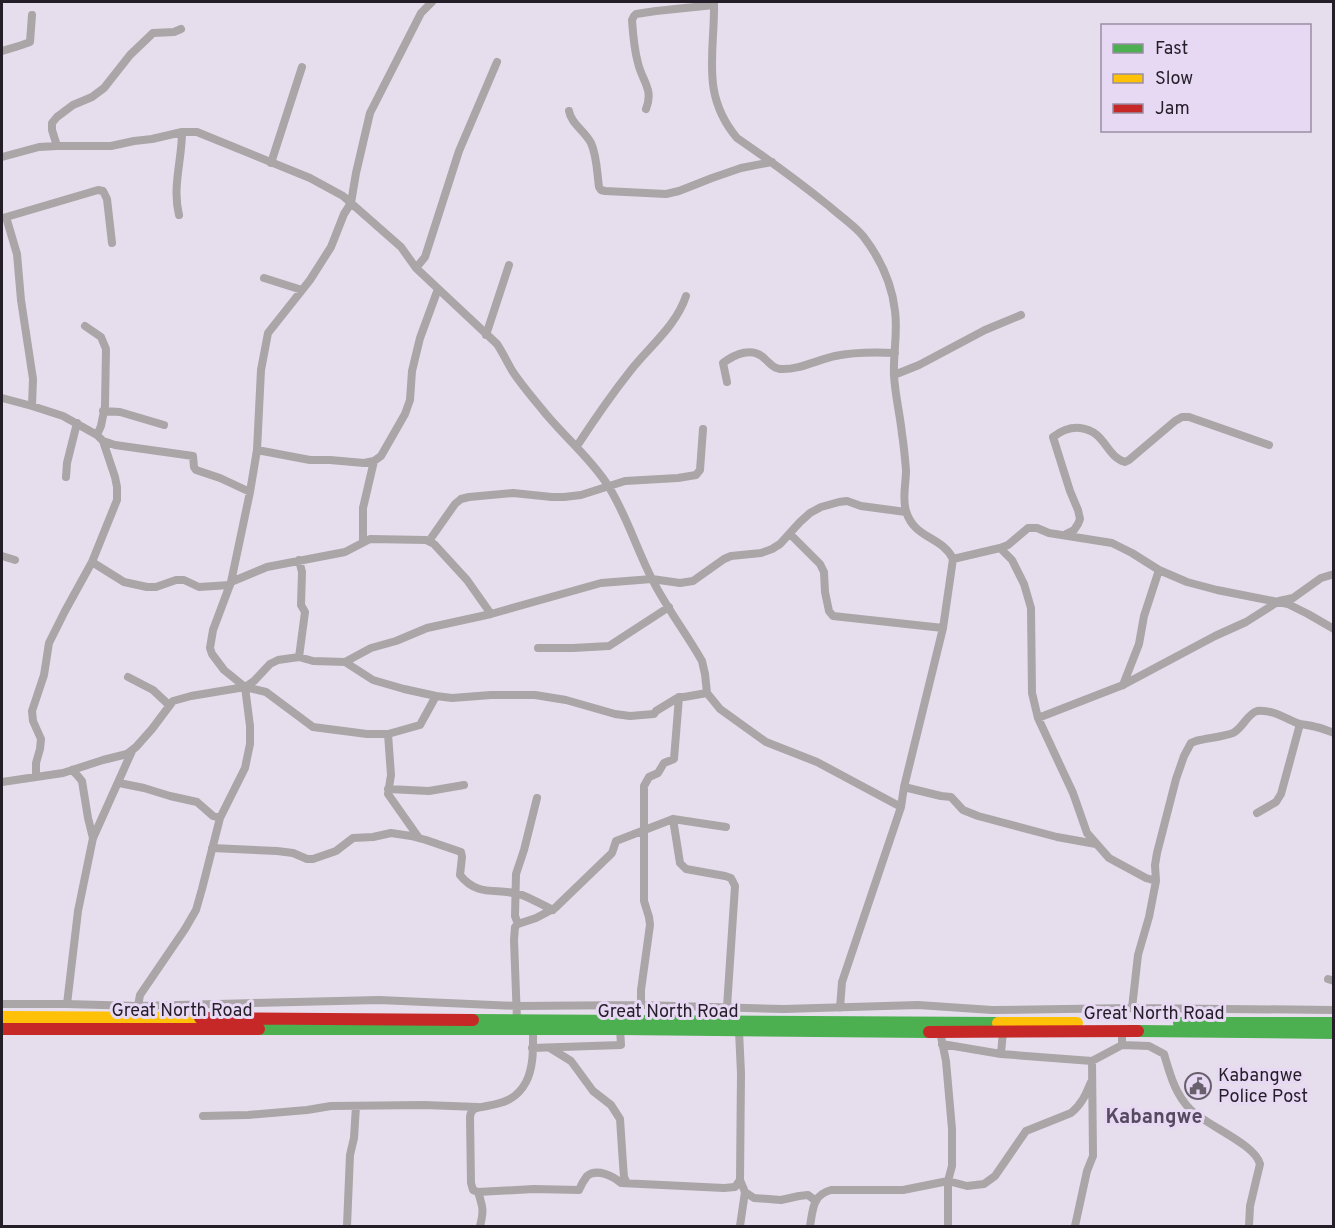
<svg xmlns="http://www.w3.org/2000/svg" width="1335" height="1228" viewBox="0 0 1335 1228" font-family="Overpass,sans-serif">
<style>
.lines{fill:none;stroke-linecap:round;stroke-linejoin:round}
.street{stroke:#aaa5a7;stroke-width:8}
.fast{stroke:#4caf50;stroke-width:12}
.slow{stroke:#ffc107;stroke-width:12}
.jam{stroke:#c62828;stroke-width:12}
.labels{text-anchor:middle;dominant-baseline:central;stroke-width:6;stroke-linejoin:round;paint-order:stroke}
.street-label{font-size:18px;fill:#241e28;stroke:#e7d8f3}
.poi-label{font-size:18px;fill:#241e28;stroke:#e7d8f3;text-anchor:start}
.neighbourhood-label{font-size:20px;font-weight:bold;fill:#564960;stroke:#e7d8f3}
</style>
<rect width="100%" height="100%" fill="#e6deed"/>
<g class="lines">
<path class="street" d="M714,2c1,51 -14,92 23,136 32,22 62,44 92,68 11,10 25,19 34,30 17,22 29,48 32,75 3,22 -2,43 -1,64 1,20 6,39 8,59 2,12 3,24 4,36 0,14 -4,28 0,41 8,28 36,25 47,48l-10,69 -39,159 -3,20 -59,175 -2,26
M2,51c3,-1 24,-7 28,-9l2,-27
M646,109c8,-20 -4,-28 -8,-46 -4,-14 -5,-28 -6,-43l2,-4 2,-2 20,-3 58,-6
M569,111c2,13 16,20 22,32 6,13 6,30 8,44l2,3 4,1 61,3 13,-3 33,-13 29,-10 31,-6
M57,146l-5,-16v-7l5,-6 16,-12 19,-8 12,-9 26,-33 23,-22 21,-1 7,-3
M2,157l37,-10 18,-1h54l23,-5 18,-2 30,-7h15l113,46 33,18 58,51 15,21 81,76c6,9 10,18 16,28 8,12 18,24 28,36 21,27 47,47 66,76 19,29 29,64 45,95 14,28 34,54 50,82l3,13 2,19 13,16 46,33 51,20 84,45
M271,163l31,-96
M179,215c-7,-28 3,-55 3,-83
M6,217l11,37 4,46 12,79 -1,27
M3,218l95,-28 5,1 4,8 5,44
M416,268l9,-11 34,-106 38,-89
M264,278l38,12
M85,326l16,11 5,12 -1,57 -4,20 -4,9
M486,335l23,-70
M894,375l25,-10 66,-35 36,-15
M727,382l-4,-19c12,-9 30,-17 42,-4 5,4 7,9 15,10 19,1 37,-9 55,-13 19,-4 40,-4 60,-3
M2,398l30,8 31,10 34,19 6,6 12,4 78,11 1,11 2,3 24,8 30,14
M103,411l17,1 44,13
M577,446c17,-26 35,-52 54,-76 19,-24 45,-44 55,-74
M257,450l53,10h20l34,3 10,-2 7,-5 24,-42 5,-14 2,-29 8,-33 18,-49
M66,477l1,-14 10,-40
M790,534l30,30 4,8 1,20 4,19 4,5 110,12
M1066,534l8,-4 4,-6 2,-5 -2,-9 -8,-19 -17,-54c8,-6 16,-10 27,-9 26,3 25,28 45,34l4,-2 46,-39 7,-4h7l80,28
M429,541l26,-37 6,-5 8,-2 44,-4 39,4h12l17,-2 44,-14 53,-3 18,-3 4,-5 3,-41
M363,542v-34l11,-47
M1000,548l12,12 12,24 7,24 1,85 6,25 35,75 14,40 22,25 37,20 10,3
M2,556l13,4
M953,559l47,-11 8,-3 20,-17h9l12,5 63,10 20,10 27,17 28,12 30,8 71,14 20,10 26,15
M92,562l32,20 23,5h9l20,-7h8l15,7 31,-2
M231,582l36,-15 78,-15 25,-13 56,1 8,4 33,36 24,34
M538,648h35l36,-2 60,-39
M299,657l6,-45 -4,-7 1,-33 -3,-12
M345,662l28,18 31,9 32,7 16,2 39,-3h44l31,5 49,14 15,2 24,-2 2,-3 23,-14h5l23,-4
M128,677l25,13 16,15
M1123,685l16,-41 5,-28 15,-46
M245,687l21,5 47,35 54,7h21l32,-9 16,-29
M1038,718l85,-33 92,-49 31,-14 33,-21 14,-3 28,-20 13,-4
M388,734l3,41 -3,19 31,44
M72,770l5,5 5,6 6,37 5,20
M36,777v-14l4,-14 1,-10 -8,-18 -1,-10 12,-36 5,-32 16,-32 27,-49 25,-62v-13l-2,-10 -12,-36
M2,782l61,-9 40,-13 24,-6 9,-7 16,-18 21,-28 18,-5 54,-9 9,-6 16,-17 8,-4 21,-3 14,4 32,1 26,-14 25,-7 31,-13 64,-14 110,-31 51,-4 28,4 13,-2 31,-22 7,-3 30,-3 11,-4 8,-5 20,-22 10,-9 11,-6 18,-5 8,-1 14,5 45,6
M119,783l25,5 26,8 27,6 16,14 7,2
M904,787l37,9 10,1 12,13 15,6 79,21 39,7
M388,789l41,2 35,-6
M1257,813l19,-11 5,-8 19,-70
M673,819l53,8
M212,848l65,3 16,2 14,6h6l23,-8 17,-13 20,-1 18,-4 20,3 15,4 35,12 1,5 -2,18c18,23 38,12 62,20 10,4 21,10 31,15
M518,924l18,-6 19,-10 57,-55 4,-12 57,-22 7,44 6,6 39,7 6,2 4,8 -8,121
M1328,979l6,2
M2,1004h65l71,2 241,-6 138,6 124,-1 143,4 134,-4 74,5 140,-2 202,2
M67,1004l11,-93 15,-73 39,-87
M641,1005v-15l9,-65 -1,-8 -5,-16v-115l5,-9 9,-4 6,-10 10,-4 5,-62
M138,1006l2,-11 45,-66 11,-19 6,-21 18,-71 25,-50 5,-24v-18l-5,-39 -21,-17 -12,-16 -2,-6 3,-18 18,-48 19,-90 7,-42 4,-80 7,-37 42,-53 21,-33 13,-33 7,-11 5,-30 14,-60 51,-100 11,-11
M1132,1008l6,-53 11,-38 7,-36 -1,-16 2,-12 19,-74 8,-23 7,-13 5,-2c12,-3 26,-4 37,-8 10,-5 14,-19 24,-22 14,-2 28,7 40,12 6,2 13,2 19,4 6,1 12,4 18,6
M517,1020l-3,-80 1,-13 3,-3 -3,-8 1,-42 8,-24 13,-52
M739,1031l2,42 -1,107 5,12 -5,34
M1122,1031v14l27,1 15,8c6,20 11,40 26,55 17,17 65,35 70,55l-10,42 -1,20
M940,1032l6,29 6,68v37l-4,15v45
M942,1044l59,10 91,7 30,-16
M532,1048l89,-3 -1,-16
M550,1048l21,13 22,30 18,14 9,14 3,45 1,13 3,6
M1001,1054l2,-23
M203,1116l45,-1 59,-5 24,-4 93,-1 54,2
M478,1192l56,-3 45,1c2,-5 5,-10 8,-14 10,-8 26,0 34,7l103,5 11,-1 5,-7
M745,1192l9,6 27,2 18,-4 9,-1 8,6
M347,1226l3,-71 4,-17 2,-32
M480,1226c4,-15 3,-19 -2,-34l-5,-2 -2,-7 -1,-65c0,-3 1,-6 3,-8 3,-3 10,-3 14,-4 17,-3 30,-7 39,-24 8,-15 7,-35 7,-52
M810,1226c3,-16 2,-31 21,-36h72l45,-9 19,5 17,-2 11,-8 31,-45 45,-18c11,-9 15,-19 20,-31
M1075,1226l12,-55 6,-15 -1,-95"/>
<path class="fast" d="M473,1020l525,3
M1179,1023h155
M259,1029h361l309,3
M1138,1031l196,2"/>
<path class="slow" d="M2,1017l198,1
M998,1023h79"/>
<path class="jam" d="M200,1018l273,2
M2,1029h257
M929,1032l209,-1"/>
</g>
<defs>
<symbol id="civic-ring" viewBox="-11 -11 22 22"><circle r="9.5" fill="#e7d8f3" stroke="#68616d" stroke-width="1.5"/><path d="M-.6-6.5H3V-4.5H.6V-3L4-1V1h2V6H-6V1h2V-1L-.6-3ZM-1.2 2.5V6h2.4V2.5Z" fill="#68616d"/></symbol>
</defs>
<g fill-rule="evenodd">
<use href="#civic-ring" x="1183" y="1071" width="30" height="30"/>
</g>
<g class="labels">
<g class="street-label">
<text x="182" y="1011">Great North Road</text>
<text x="668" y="1012">Great North Road</text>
<text x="1154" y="1014">Great North Road</text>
</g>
<g class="poi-label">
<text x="1218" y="1076">Kabangwe<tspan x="1218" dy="21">Police Post</tspan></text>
</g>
<g class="neighbourhood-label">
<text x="1154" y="1118">Kabangwe</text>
</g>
</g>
<rect width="1335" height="1228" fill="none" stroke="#241e28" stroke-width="6"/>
<rect x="1101" y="24" width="210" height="108" fill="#e7d8f3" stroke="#998ea2" stroke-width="1.5"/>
<rect x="1113" y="44" width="30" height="9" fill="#4caf50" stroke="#998ea2" stroke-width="1.5"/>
<text x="1155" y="54" font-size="18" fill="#241e28">Fast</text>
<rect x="1113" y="74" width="30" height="9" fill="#ffc107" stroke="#998ea2" stroke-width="1.5"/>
<text x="1155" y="84" font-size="18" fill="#241e28">Slow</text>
<rect x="1113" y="104" width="30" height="9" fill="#c62828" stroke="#998ea2" stroke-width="1.5"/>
<text x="1155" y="114" font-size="18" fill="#241e28">Jam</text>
</svg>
